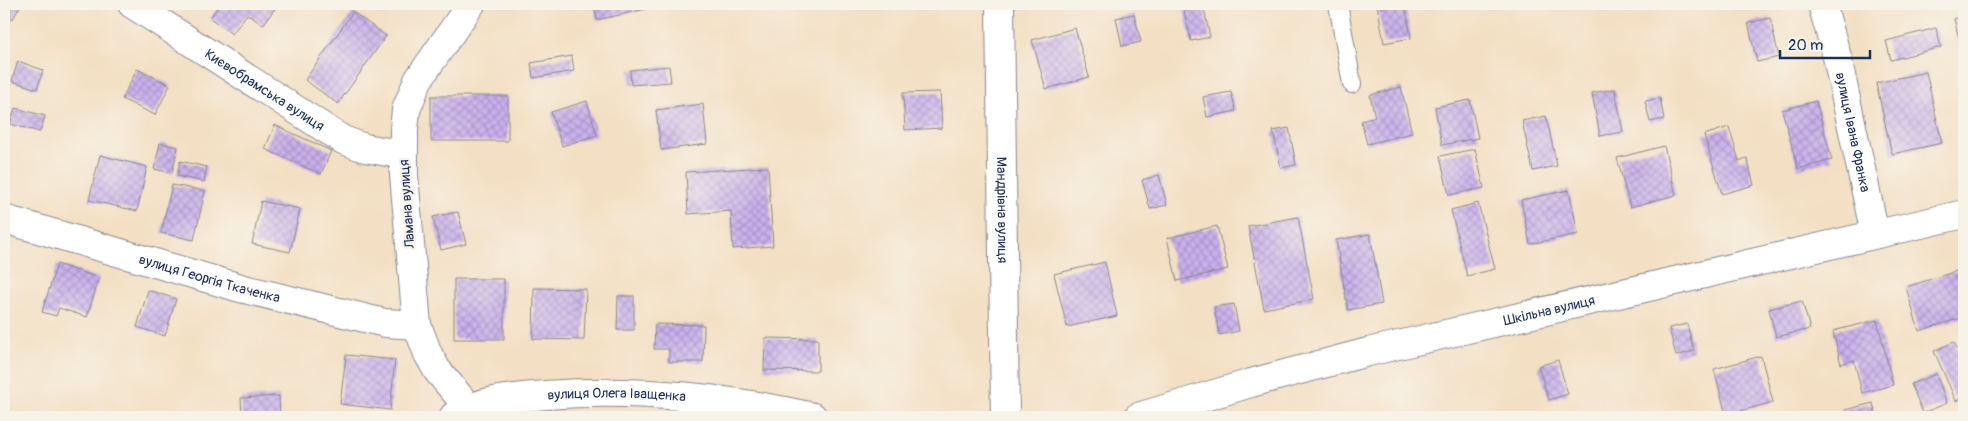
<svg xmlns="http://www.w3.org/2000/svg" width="1968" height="421" viewBox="0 0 1968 421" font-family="Pangolin,sans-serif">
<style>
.building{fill:url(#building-cross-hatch)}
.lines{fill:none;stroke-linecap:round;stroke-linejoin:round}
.lane-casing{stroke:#878790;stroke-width:20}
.street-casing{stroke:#878790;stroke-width:30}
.secondary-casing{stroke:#878790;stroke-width:30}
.lane{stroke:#fff;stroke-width:18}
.street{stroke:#fff;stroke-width:28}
.secondary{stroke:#fff;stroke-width:28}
.labels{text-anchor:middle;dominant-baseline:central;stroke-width:4.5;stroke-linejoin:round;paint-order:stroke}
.street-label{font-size:14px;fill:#1b2f5e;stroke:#f7f3e8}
</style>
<defs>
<pattern id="building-cross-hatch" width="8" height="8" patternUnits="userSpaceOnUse" patternTransform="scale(1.25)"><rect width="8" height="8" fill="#cab1ec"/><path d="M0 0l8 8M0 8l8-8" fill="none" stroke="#a390c2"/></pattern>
</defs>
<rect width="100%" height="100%" fill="#f7f3e8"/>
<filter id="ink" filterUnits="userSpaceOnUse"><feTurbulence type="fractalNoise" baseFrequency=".02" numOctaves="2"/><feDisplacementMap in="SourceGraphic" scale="10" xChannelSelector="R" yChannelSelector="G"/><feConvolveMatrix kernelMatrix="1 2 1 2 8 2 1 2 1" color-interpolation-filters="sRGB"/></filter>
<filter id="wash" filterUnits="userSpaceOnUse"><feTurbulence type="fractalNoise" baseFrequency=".0096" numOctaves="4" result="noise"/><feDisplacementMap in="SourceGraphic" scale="20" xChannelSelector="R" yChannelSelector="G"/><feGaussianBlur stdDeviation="1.12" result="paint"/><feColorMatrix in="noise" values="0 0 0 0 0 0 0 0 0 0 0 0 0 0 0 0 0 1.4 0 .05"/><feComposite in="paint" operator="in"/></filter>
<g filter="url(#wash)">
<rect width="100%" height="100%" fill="#f3dfc3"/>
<g id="blocks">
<path class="building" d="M4,4h17l-8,15 -9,-5z
M220,4h58l-15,21 -16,-11 -15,20 -22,-16z
M594,4h55l1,4 -53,12z
M1196,4h7l7,33 -19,4 -8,-35z
M1377,4h28l6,34 -27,5z
M353,12l33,24 -48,68 -33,-24z
M1134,14l7,28 -19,4 -6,-28z
M1964,16v42l-10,-39z
M1770,18l9,39 -22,5 -9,-39z
M1075,28l14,49 -43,12 -14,-49z
M1936,28l5,19 -50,13 -5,-19z
M572,56l2,15 -41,7 -2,-15z
M18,61l25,9 -6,19 -25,-8z
M669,66l2,16 -40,3 -1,-15z
M137,69l33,16 -15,30 -33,-16z
M1926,72l16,71 -50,11 -16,-71z
M1401,87l11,46 -45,11 -6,-23 14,-4 -5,-22z
M1615,89l8,43 -23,4 -8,-43z
M940,92l2,36 -37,2 -2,-37z
M1231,92l5,19 -29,6 -4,-20z
M431,96h77v45h-77z
M1660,98l4,21 -14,3 -5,-21z
M1470,100l8,38 -36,7 -7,-38z
M587,101l10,34 -35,11 -11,-34z
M1816,101l16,59 -34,9 -16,-59z
M703,104l4,40 -46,6 -5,-40z
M15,108l30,8 -5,16 -30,-8z
M1546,116l11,50 -24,5 -11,-50z
M275,125l56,26 -10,23 -56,-25z
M1729,127l10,34 8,-3 7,27 -32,9 -18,-59z
M1289,128l7,37 -15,3 -8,-37z
M160,143l18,4 -6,26 -18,-4z
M1664,146l12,49 -46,12 -13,-49z
M1475,149l9,39 -35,7 -9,-39z
M100,155l47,12 -10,44 -48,-11z
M180,161l27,6 -3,15 -27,-6z
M768,167l5,79 -40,3 -2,-38 -43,3 -2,-42z
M1159,175l8,30 -17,4 -8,-29z
M172,185l33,6 -11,49 -33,-7z
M1569,190l9,44 -48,10 -9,-44z
M261,201l39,8 -10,43 -38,-8z
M1478,203l17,66 -28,7 -16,-66z
M458,212l8,32 -25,6 -8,-33z
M1298,217l16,82 -50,10 -16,-83z
M1217,226l11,43 -51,12 -10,-43z
M1370,234l12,70 -34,6 -12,-70z
M1105,262l12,54 -50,11 -13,-53z
M57,264l42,14 -12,39 -28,-9 -3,8 -14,-4z
M1957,271l7,25v21l-45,14 -13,-44z
M454,279h50v60h-50z
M534,288l52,1 -2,51 -51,-1z
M148,290l28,9 -11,37 -28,-9z
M618,296h16v34h-17z
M1802,301l8,28 -34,8 -7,-28z
M1234,304l5,27 -20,4 -5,-28z
M1877,320l16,65 -31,8 -8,-33 -13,4 -8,-33z
M655,324l49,1 -1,37h-34v-13h-15z
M1687,324l7,27 -18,5 -7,-28z
M765,338l53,1v32l-54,-1z
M1954,342l10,22v33l-8,4 -22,-50z
M346,355l49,5 -5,50 -50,-6z
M1761,356l12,46 -47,13 -12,-46z
M1558,360l10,34 -19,6 -11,-34z
M1936,374l11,29 -24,10 -12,-29z
M279,396l1,21h-38l-1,-19z
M1873,403l3,14h-29l-2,-7z"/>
</g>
</g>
<g filter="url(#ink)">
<use href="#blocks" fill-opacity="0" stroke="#878790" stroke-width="1"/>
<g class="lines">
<defs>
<path id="lane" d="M1338,4l14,80"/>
<g id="street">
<path id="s1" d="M132,4l211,136 22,8 39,7"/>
<path id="s2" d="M1000,4l5,413"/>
<path id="s3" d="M1822,4l15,53 38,177"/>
<path id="s4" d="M4,219l240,70 141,34 32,2"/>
<path d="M468,407l-31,-37 -9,-16 -11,-29 -13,-150v-45l2,-20 12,-30 53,-76"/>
<path id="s5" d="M454,416c27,-17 59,-18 91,-21 90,-7 180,2 268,22"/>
</g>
<g id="secondary">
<path id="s6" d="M1138,417l113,-34 117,-31 596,-138"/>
</g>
</defs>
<use href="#lane" class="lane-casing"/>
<use href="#street" class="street-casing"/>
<use href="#secondary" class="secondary-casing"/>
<use href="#lane" class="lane"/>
<use href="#street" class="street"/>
<use href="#secondary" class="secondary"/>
</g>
</g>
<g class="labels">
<g class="street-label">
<text stroke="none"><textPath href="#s1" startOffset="158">Києвобрамська вулиця</textPath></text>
<text stroke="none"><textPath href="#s3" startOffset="132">вулиця Івана Франка</textPath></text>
<text transform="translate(407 204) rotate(-94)">Ламана вулиця</text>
<text stroke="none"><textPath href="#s2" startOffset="206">Мандрівна вулиця</textPath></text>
<text stroke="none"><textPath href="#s4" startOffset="214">вулиця Георгія Ткаченка</textPath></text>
<text stroke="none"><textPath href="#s6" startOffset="425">Шкільна вулиця</textPath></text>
<text stroke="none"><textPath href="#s5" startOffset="166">вулиця Олега Іващенка</textPath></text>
</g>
</g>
<rect width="1968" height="421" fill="none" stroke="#f7f3e8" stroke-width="20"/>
<path d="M1780 50v8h90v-8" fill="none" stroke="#1b2f5e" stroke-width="2.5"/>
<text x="1788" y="50" font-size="15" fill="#1b2f5e" stroke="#f7f3e8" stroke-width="4" paint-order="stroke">20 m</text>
</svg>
